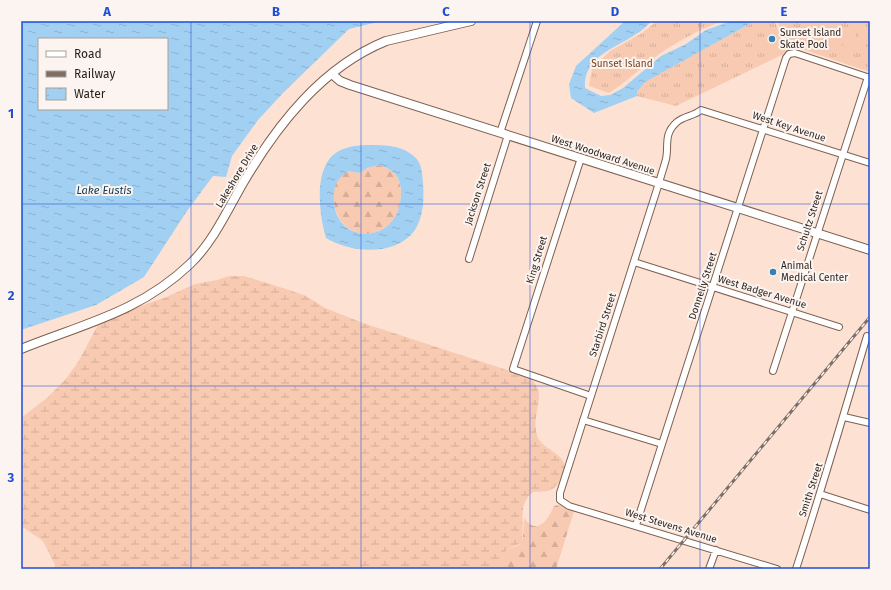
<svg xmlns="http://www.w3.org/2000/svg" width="891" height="590" viewBox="0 0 891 590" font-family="'Fira Sans',sans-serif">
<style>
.grass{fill:url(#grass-tufts)}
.forest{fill:url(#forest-firs)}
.wetland{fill:url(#wetland-marsh)}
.pitch{fill:#f8cab1}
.water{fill:url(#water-ripples);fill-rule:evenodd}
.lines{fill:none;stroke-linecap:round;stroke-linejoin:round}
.street-casing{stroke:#7c6050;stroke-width:8}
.secondary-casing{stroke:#7c6050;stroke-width:10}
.street{stroke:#fff;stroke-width:6}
.secondary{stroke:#fff;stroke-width:8}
.rail-casing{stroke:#806e64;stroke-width:3}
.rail{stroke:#fbf4f0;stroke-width:1.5;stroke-dasharray:4.5;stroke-linecap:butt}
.grid{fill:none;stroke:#1d4ed8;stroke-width:1;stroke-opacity:0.55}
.poi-dot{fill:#3282b3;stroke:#fbf4f0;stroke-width:1.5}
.labels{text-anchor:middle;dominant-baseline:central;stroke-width:4;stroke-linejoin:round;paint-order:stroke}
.poi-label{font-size:10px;fill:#2b1f18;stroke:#fbf4f0;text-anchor:start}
.park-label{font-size:10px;fill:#783c14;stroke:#fbf4f0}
.street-label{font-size:10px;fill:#2b1f18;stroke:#fbf4f0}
.water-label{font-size:11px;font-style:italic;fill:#143950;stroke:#fbf4f0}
.neatline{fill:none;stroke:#1d4ed8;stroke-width:1.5}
.grid-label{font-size:13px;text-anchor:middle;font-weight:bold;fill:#1d4ed8}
</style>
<defs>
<pattern id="grass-tufts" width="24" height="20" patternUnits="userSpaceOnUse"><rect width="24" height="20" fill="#f8cab1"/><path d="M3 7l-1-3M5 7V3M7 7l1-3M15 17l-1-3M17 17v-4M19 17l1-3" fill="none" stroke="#d5ad98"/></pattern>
<pattern id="forest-firs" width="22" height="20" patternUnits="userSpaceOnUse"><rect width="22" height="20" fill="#f8cab1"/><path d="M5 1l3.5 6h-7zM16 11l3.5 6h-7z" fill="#d5ad98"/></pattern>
<pattern id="wetland-marsh" width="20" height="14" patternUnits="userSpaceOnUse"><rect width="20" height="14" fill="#f8cab1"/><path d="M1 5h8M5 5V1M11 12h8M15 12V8" fill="none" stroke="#d5ad98"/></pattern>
<pattern id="water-ripples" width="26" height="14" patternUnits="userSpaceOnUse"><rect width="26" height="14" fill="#a2d0f2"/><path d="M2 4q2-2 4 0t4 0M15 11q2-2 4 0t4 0" fill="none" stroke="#8cb2cf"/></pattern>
</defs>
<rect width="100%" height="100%" fill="#fde2d4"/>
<path class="grass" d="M657,21h66c-23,8 -45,20 -65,34 -17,12 -31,27 -49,38l-20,-7 3,-17 18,-18 32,-18z
M755,21h20l8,21 11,7 -118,57 -39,-10v-4l8,-10z
M777,21h88l5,2v49l-74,-25 -11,-7z"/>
<path class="forest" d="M379,165c14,4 21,11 22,26 2,53 -63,57 -67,10 -1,-17 1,-20 14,-30l12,2 7,-5z
M566,503l10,2 -20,64h-56l6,-19 13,-5 4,-8 1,-19c14,19 24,1 30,-12z"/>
<path class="wetland" d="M229,276h15l45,14 17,6 19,12 38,15 165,54c21,15 5,30 8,53 0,3 2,9 4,11 10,12 34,16 21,38 -8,14 -14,12 -28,13 -17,13 -7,33 -12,51l-15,7 -6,19h-446l1,-4 -12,-24 -22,-15v-108l26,-20 18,-18 13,-18 20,-37 34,-16 32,-11 31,-14 22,-4z"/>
<path class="pitch" d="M814,21l16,2 -6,19 -10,-3 3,-10 -4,10 -5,-2z
M848,28l9,3 -6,19 -9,-3z
M771,29c8,2 8,12 5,18l-5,2c-5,-5 -6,-10 -4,-17z
M860,32l9,3 -6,19 -9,-3z"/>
<path class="water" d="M21,21h361l-33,8 -65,63 -26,28 -26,36 -6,21 -13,-1 -26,35 -43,66 -48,28 -75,25zM39,39h128v70h-128z
M625,21h26c-19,25 -68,28 -66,67l16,8 9,-1 13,-7 38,-32 25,-12 20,-14 25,-9h24l-110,61 -8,10v4l-43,17 -23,-15 -2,-14 7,-18z
M370,145c14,0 29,0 41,9 11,7 11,17 12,29 1,16 1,32 -8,47 -19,27 -65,23 -89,8 -7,-23 -13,-71 11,-86 10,-6 21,-7 33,-7zM379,165c14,4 21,11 22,25 2,55 -64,57 -67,12 -1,-16 2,-22 14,-31l12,2 7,-5z"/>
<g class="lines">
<defs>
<path id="street" d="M500,133l37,-112
M581,158l-68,211 78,27
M469,259l39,-124
M634,262l205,65
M773,371l95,-294
M844,417l26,6
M583,420l79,24
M820,494l50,16
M636,525l150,-467 3,-4 6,-1 75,25
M709,569l7,-19
M777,569l-208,-63 -9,-6v-7l99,-310c2,-8 5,-16 7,-24 3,-13 -3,-25 11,-37 7,-6 17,-6 24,-12l169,53
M796,569c25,-77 48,-156 71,-233l3,1"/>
<path id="secondary" d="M332,74l8,7 10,4 520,165
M21,349c62,-25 119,-37 169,-85 23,-22 37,-53 53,-81 34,-58 79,-116 143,-142l85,-20"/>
</defs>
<use href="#street" class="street-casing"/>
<use href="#secondary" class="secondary-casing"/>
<use href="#street" class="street"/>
<use href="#secondary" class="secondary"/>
<defs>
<path id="rail" d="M660,569l210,-252"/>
</defs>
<use href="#rail" class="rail-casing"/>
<use href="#rail" class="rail"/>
</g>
<path class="grid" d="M191,21v548M361,21v548M530,21v548M700,21v548M21,204h849M21,386h849"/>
<g class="poi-dot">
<circle cx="772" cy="39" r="4"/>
<circle cx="773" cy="272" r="4"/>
</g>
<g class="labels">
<g class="poi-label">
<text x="780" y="33">Sunset Island<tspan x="780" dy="12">Skate Pool</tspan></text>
<text x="781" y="266">Animal<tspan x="781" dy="12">Medical Center</tspan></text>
</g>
<g class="park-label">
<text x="622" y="64">Sunset Island</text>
</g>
<g class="street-label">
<text transform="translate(789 127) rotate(18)">West Key Avenue</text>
<text transform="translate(603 155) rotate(18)">West Woodward Avenue</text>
<text transform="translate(237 176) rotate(-59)">Lakeshore Drive</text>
<text transform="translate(478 194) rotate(-72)">Jackson Street</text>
<text transform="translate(810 221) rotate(-72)">Schultz Street</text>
<text transform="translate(537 260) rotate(-73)">King Street</text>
<text transform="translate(703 286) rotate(-72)">Donnelly Street</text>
<text transform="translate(762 292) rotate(17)">West Badger Avenue</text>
<text transform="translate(603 325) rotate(-72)">Starbird Street</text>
<text transform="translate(811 490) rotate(-72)">Smith Street</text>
<text transform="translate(671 526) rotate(17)">West Stevens Avenue</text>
</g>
<g class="water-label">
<text x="104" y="190">Lake Eustis</text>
</g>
</g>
<rect width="891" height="590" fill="none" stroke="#fbf4f0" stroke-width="44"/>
<rect x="38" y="38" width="130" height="72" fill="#fbf4f0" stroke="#a89f9a"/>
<rect x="46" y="51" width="20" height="6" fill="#ffffff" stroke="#a89f9a"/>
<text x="74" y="58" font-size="12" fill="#2b1f18">Road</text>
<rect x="46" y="71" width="20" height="6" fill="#806e64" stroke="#a89f9a"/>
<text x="74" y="78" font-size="12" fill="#2b1f18">Railway</text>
<rect x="46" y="88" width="20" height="12" fill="url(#water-ripples)" stroke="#a89f9a"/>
<text x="74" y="98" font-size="12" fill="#2b1f18">Water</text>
<rect x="22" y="22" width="847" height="546" class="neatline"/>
<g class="grid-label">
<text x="107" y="16">A</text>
<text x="276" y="16">B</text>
<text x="446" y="16">C</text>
<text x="615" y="16">D</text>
<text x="784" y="16">E</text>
<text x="11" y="118">1</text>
<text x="11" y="300">2</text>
<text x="11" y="482">3</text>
</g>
</svg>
